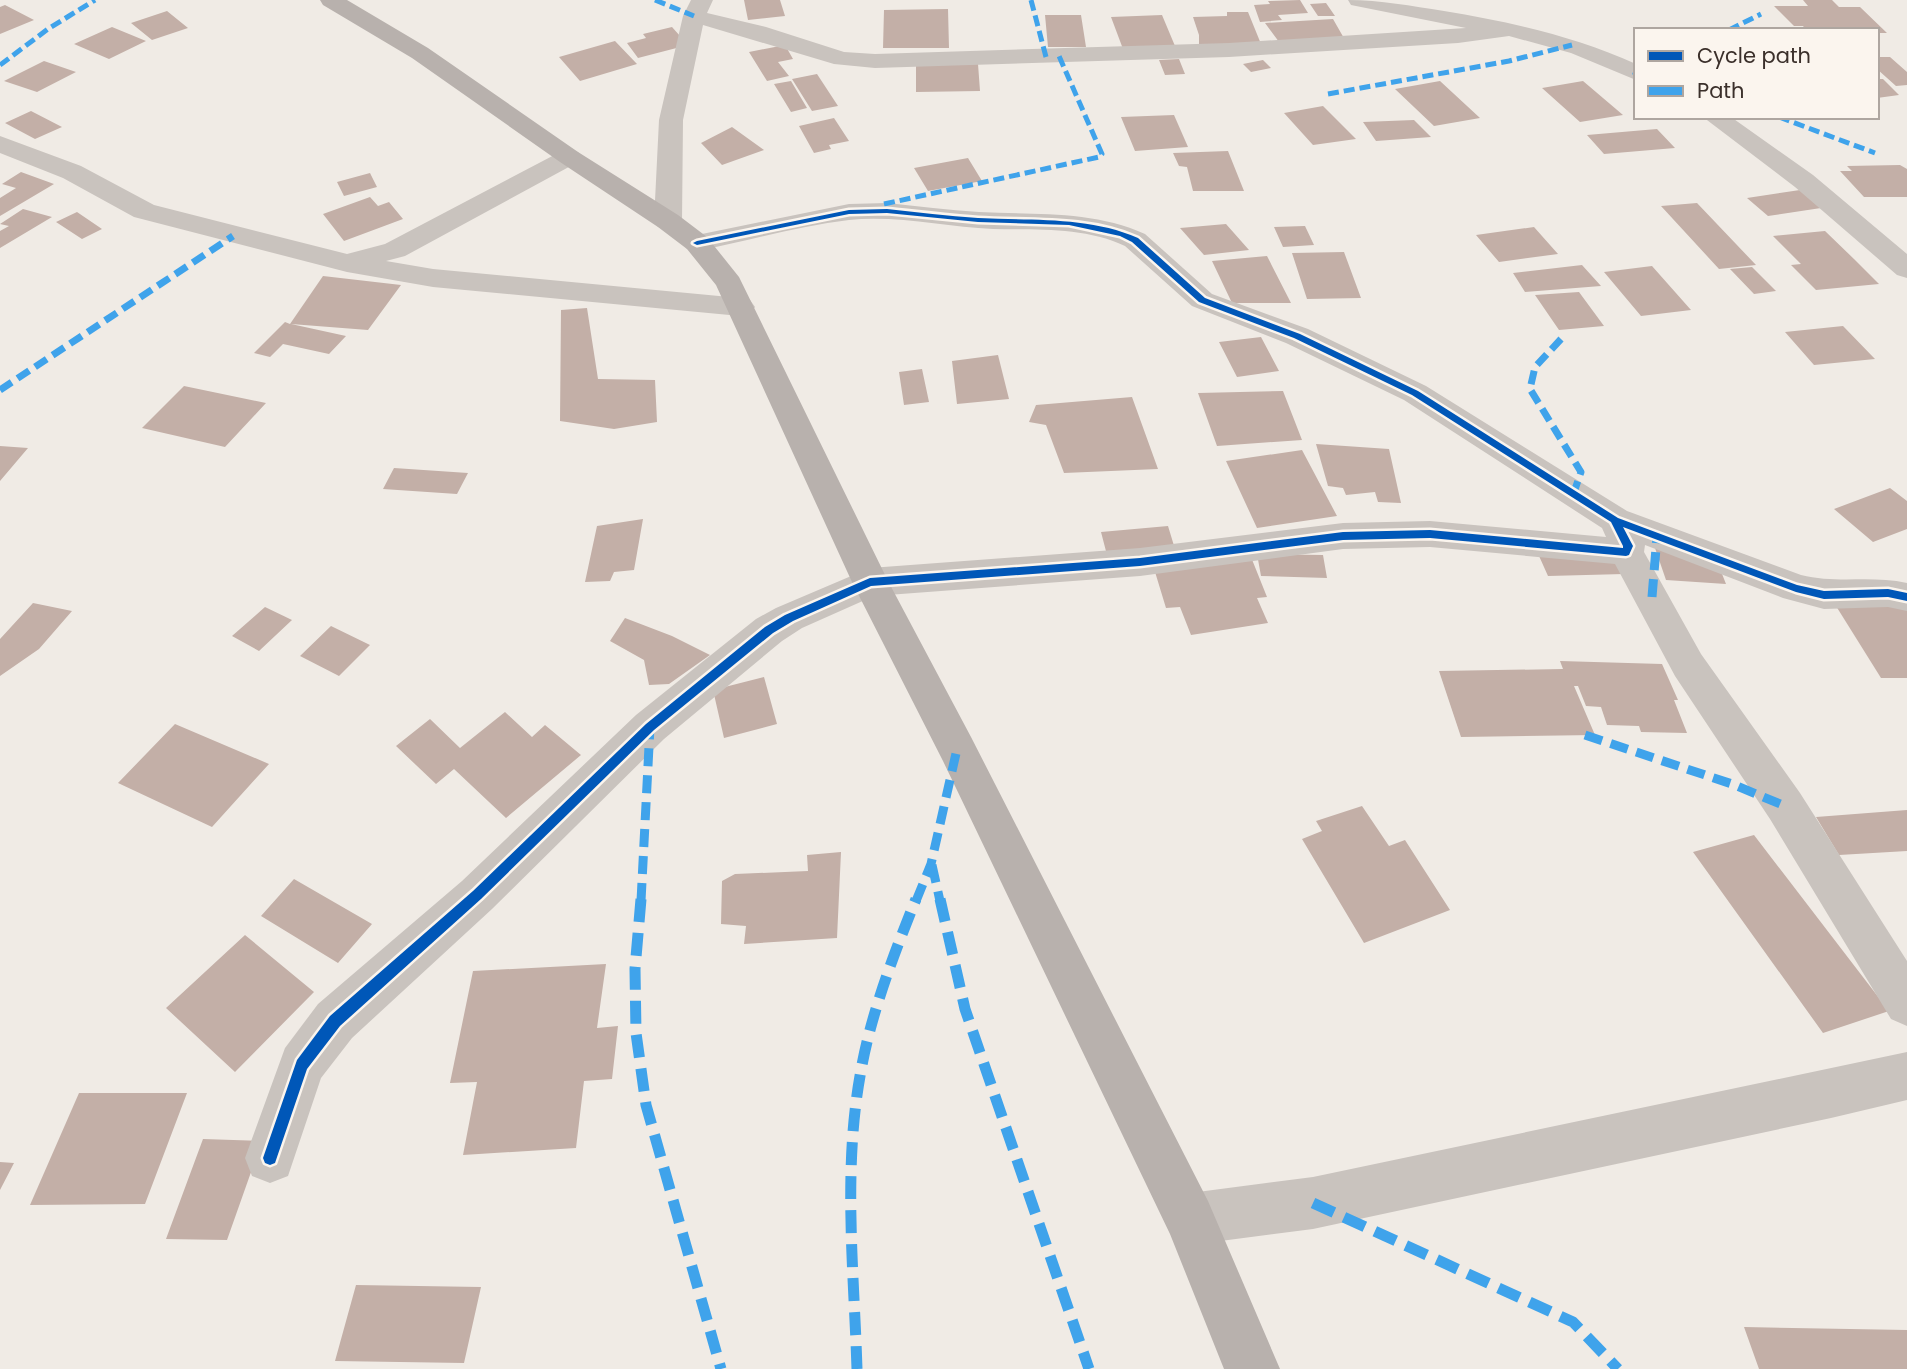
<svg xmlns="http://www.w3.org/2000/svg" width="1907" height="1369" viewBox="0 0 1907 1369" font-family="Poppins,sans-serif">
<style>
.building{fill:#c3afa7}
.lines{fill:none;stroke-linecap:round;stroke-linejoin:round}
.minor{fill:#c9c3be;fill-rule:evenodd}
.primary{fill:#b8b1ad;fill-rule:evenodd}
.quiet-far3{stroke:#3fa3eb;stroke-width:5;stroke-dasharray:11 5;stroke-linecap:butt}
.quiet-far2{stroke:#3fa3eb;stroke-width:7;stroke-dasharray:14 7;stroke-linecap:butt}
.quiet-far1{stroke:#3fa3eb;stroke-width:9;stroke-dasharray:18 9;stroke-linecap:butt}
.quiet{stroke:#3fa3eb;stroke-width:11;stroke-dasharray:23 11;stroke-linecap:butt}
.cycleway-casing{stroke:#fbf5ee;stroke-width:5}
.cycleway{fill:#0057b8;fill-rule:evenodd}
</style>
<rect width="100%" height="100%" fill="#f0ebe5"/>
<path class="building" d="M744,0h36l5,16 -37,4z
M1300,0l8,13 -30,2 4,5 -22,2 -6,-17 16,-1 -2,-3z
M1803,0h29l7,7h21l27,26h-10v-3h-71l-3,-4h-9l-20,-20h34z
M1326,3l9,13h-17l-8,-12z
M5,5l29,15 -34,14v-27z
M948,9l1,39h-66l1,-38z
M167,11l21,17 -36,12 -21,-17z
M1227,12h21l13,32 -62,1v-10l-6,-18 34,-1z
M1045,15h36l5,32h-38z
M1162,15l13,31 -52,3 -12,-32z
M1333,19l12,21 -63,6 -17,-23z
M112,27l34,14 -37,18 -35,-15z
M672,27l16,18 -50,13 -11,-15 19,-5 -3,-4z
M615,41l22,23 -57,17 -21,-24z
M785,45l8,14 -15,3 11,14 -22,5 -18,-29z
M1877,57h13l17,15v13l-11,1 -19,-17z
M1179,59l6,15 -20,1 -6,-15z
M1263,60l8,8 -20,4 -8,-8z
M44,61l32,11 -39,20 -33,-11z
M978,64l2,27 -64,1v-27z
M817,74l21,32 -26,5 -20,-32z
M1877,79h6l16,16 -22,3z
M791,81l16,27 -16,4 -17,-28z
M1440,81l40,37 -46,8 -39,-37z
M1583,81l40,34 -43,7 -38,-34z
M1323,106l33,33 -43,6 -29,-32z
M31,111l31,16 -27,12 -30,-16z
M1174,115l14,32 -53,4 -14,-34z
M834,118l15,23 -20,4 2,4 -17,4 -15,-27z
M1414,120l17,17 -55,4 -13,-19z
M732,127l32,23 -42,15 -21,-22z
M1657,129l18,19 -71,6 -17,-19z
M1228,151l16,40h-51l-6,-24 -8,-1 -6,-13z
M968,158l14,23 -54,10 -14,-23z
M1900,165l7,4v28h-43l-24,-26h12l-5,-5z
M21,172l33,12 -54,32v-18l16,-10 -14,-4z
M370,173l7,14 -33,9 -7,-14z
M1800,190l21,18 -53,8 -21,-18z
M370,197l8,9 11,-4 14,17 -59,22 -21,-27z
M1697,203l59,62 -37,4 -58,-63z
M23,209l29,8 -52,31v-17l9,-5 -9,-2z
M77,212l25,17 -20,10 -26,-17z
M1226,224l23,26 -45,5 -24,-27z
M1305,226l9,19 -31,2 -9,-20z
M1534,227l24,27 -59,8 -23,-27z
M1825,231l29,28 25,25 -63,6 -25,-25 10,-1 -28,-28z
M1344,252l17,46 -54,1 -15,-46z
M1267,256l24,47h-59l-20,-42z
M1582,265l19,21 -76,6 -12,-19z
M1652,266l39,44 -50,6 -37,-44z
M1752,267l24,24 -22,3 -24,-25z
M323,276l78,9 -33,45 -77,-6 55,12 -17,18 -46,-10 -13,13 -16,-4 31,-31 5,2z
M1579,292l25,34 -45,4 -24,-35z
M587,308l11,71 57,1 2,42 -43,7 -54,-8 1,-111z
M1843,326l32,33 -61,6 -29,-33z
M1261,337l18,34 -42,6 -18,-35z
M998,355l11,44 -52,5 -5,-43z
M922,369l7,33 -25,3 -5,-33z
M184,386l82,17 -41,44 -83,-19z
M1283,391l19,49 -85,6 -19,-53z
M1132,397l26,72 -94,4 -18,-48 -17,-3 7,-17z
M1316,444l73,5 12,54 -23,-1 -3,-10 -29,3 -3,-7 -15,-2z
M0,446l28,2 -28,33z
M1302,450l35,66 -80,12 -31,-67z
M394,468l74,5 -11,21 -74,-5z
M1890,488l17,13v28l-34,13 -39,-33z
M643,519l-9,51 -20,2 -4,9 -25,1 12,-56z
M1168,526l7,23 -68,6 -6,-23z
M1609,545l15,29 -76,2 -13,-29z
M1655,548l60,8 11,28 -60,-4z
M1249,552l18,45 -10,1 11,25 -77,12 -11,-28 -14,1 -14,-46z
M1257,554l66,1 4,23 -66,-2z
M33,603l39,8 -33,38 -39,27v-37z
M1907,605v73h-26l-45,-72z
M265,607l27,13 -33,31 -27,-15z
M625,618l47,18 38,19 -41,29 -20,1 -5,-25 -34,-19z
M331,626l39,19 -31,31 -39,-20z
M1560,661l102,3 16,36h-4l13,33 -46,-1 -2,-6 -32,-1 -6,-18 -15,-1 -8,-20h-4l21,49 -134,2 -22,-66 124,-2z
M764,677l13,47 -53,14 -11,-48z
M505,712l27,25 13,-12 36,30 -75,63 -52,-49 -18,15 -40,-38 34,-27 30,29z
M175,724l94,40 -57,63 -94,-44z
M1362,806l27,40 16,-6 45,70 -86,33 -62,-104 20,-8 -6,-10z
M1907,810v41l-68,4 -23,-38z
M1754,835l135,176 -66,22 -130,-181z
M841,852l-4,86 -93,6 2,-18 -25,-2 1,-43 13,-7 73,-3 -1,-16z
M294,879l78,45 -34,39 -77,-47z
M245,935l69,57 -79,80 -69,-64z
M606,964l-9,64 21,-2 -6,53 -28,2 -8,67 -113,7 14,-73 -27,1 23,-112z
M79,1093h108l-42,111 -115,1z
M203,1139l59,2 -35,99 -61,-1z
M0,1162l14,1 -14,27z
M356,1285l125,2 -17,76 -129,-2z
M1744,1327l163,3v39h-148z"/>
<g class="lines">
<path class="minor" d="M691,0h22l-6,13 59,14 78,25 31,2 354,-11 237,-15 -115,-23 -3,-5c33,0 63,6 96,11 67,11 130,25 192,53v16l-65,-27 -62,-17 -51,7 -229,14 -354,11 -41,-4 -131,-39 -20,95 -1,101 -4,6 -10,2 -10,-2 -4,-6 5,-101 24,-104z
M1703,117h28l82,58 94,79v24l-10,-3 -102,-88z
M0,136l81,30 73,39 193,49 38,-10 175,-92 9,-3 9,3 4,5 -4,5 -173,94 -19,5 47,8 307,29 10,2 5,7 -5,7 -10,2 -307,-29 -86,-15 -213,-55 -71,-39 -63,-25z
M887,203c31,3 61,7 92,9 55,3 114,-2 166,22l67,60 96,35 118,57 201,125 174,64c35,9 71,0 106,8v28l-19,-4 -64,2 -41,-11 -138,-53 -1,7 57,102 99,139 107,168v65l-16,-7 -121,-200 -95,-143 -60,-112 -185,-17 -87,2 -203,27 -266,20 -72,32 -20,13 -118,98 -172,170 -140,129 -31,40 -33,98 -18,7 -18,-7 -7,-18 40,-110 33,-44 144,-123 174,-166 120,-96 20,-11 94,-40 270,-20 203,-25 87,-2 176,16 -4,-9 -198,-128 -118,-57 -94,-37 -67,-60c-40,-19 -88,-16 -132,-17 -47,-2 -96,-14 -144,-9 -50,6 -102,21 -152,31l-10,-2 -4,-6 4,-6 10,-2 152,-31z
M1907,1052v48l-76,18 -518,111 -123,16 -18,-8 -8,-18 8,-18 18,-8 123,-16z"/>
<path class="primary" d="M320,0h27l81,48 150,104 100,63 29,22 32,40 149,304 83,156 237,464 72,168h-56l-54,-135 -227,-473 -91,-179 -136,-297 -29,-36 -29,-22 -98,-65 -148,-104 -89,-53z"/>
<path class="quiet-far3" d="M655,0l39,16
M1031,0l15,57
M1729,30l32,-16
M0,65l48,-36 47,-29
M1633,72l3,1
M1328,94l181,-33 63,-16
M1779,117l96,36
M884,204l215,-47 3,-3 -43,-98"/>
<path class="quiet-far2" d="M1561,339l-26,28 -5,22 51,83 -8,23
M0,390l233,-154"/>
<path class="quiet-far1" d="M1652,597l5,-61
M1585,735l147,49 53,22
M932,865l8,36
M641,901l9,-174
M916,901l15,-37 26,-115"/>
<path class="quiet" d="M641,899l-6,70 1,64 10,72 75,264
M940,899l25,110 124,360
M1313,1203l260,119 45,47
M857,1369c-3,-97 -14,-197 3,-293 10,-60 33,-120 56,-177"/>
<defs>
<path id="cycleway" d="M887,209c30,3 61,7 91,9 53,3 110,-2 160,20l67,60 95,36 118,57 200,127 179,67 27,6 64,-2 19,4v8l-19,-4 -64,2 -28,-7 -173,-65 10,19 -4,9 -3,1 -196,-18 -87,2 -203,26 -269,20 -78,35 -20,12 -119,97 -173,169 -141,127 -33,43 -32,94 -5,2 -5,-2 -2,-5 34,-98 33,-44 143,-125 173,-167 119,-97 20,-12 85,-37 270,-20 203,-26 87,-2 193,18v-2l-12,-24 -199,-127 -118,-57 -95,-36 -67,-60 -12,-6 -51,-11 -91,-3 -91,-9 -38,1 -152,31 -4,-2 4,-2 152,-31z"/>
</defs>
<use href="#cycleway" class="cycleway-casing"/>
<use href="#cycleway" class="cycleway"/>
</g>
<rect x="1634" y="28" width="245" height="91" fill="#fbf5ee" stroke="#aea6a0" stroke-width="2"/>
<rect x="1648" y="51" width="35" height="10" fill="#0057b8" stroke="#aea6a0" stroke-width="2"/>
<text x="1697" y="63" font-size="21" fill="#3b302b">Cycle path</text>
<rect x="1648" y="86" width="35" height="10" fill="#3fa3eb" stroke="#aea6a0" stroke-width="2"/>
<text x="1697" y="98" font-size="21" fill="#3b302b">Path</text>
</svg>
